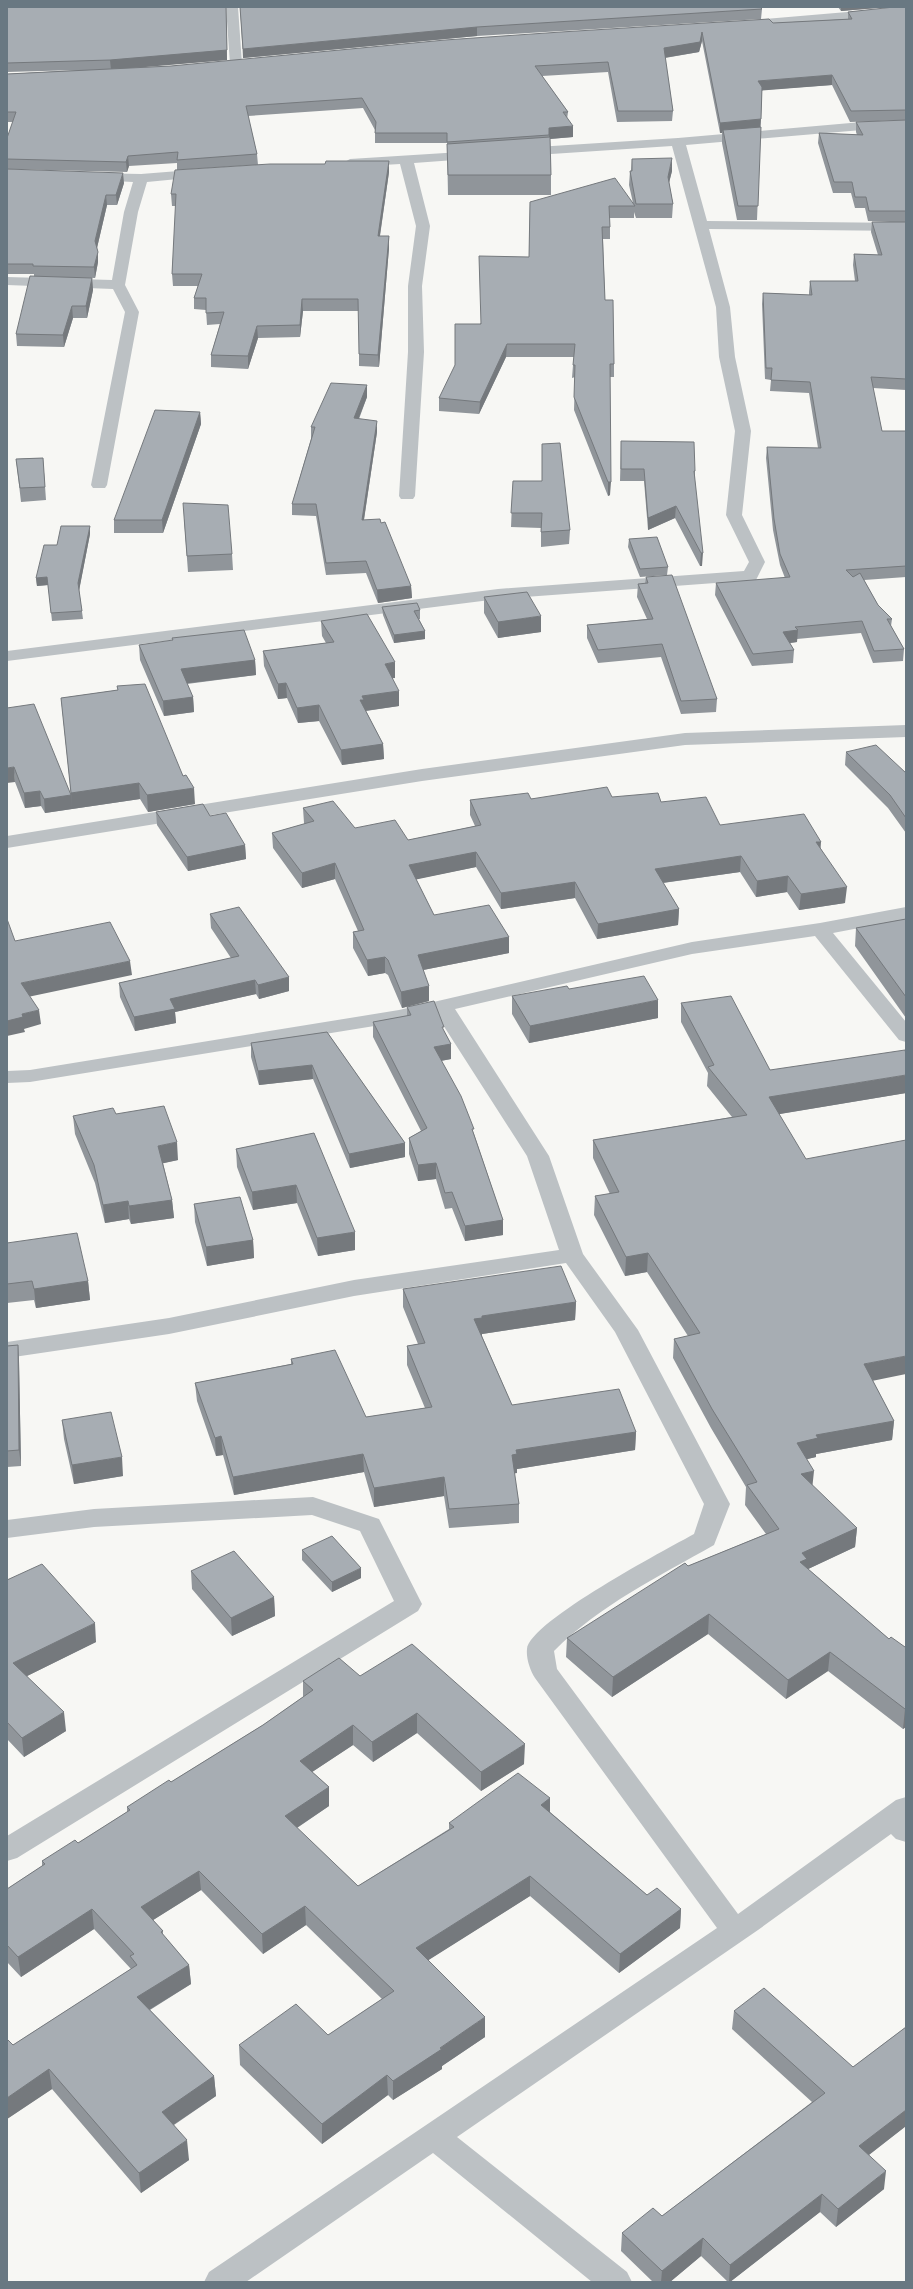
<svg xmlns="http://www.w3.org/2000/svg" width="913" height="2289" viewBox="0 0 913 2289" font-family="'Titillium Web',sans-serif">
<style>
.lines{fill:none;stroke-linecap:round;stroke-linejoin:round}
.minor{fill:#bcc1c4;fill-rule:evenodd}
.wall{fill:#90959a}
.shaded-wall{fill:#75797d}
.building{fill:#a7adb3;stroke:#75797d}
</style>
<rect width="100%" height="100%" fill="#f7f7f4"/>
<g class="lines">
<path class="minor" d="M226,7h12l4,57 -6,4 -6,-4z
M906,7v7l-55,7 -109,8 -6,-4 6,-4z
M906,121v8l-44,1 -176,15 21,76 199,2v8l-197,-2 21,78 5,50 16,74 -9,84 23,47 -9,18 -258,19 -491,62v-10l491,-62 246,-18 5,-9 -23,-47 9,-84 -16,-74 -3,-50 -44,-161 -151,10 -7,-4 7,-4 157,-10 184,-16z
M477,151l5,1 2,3 -2,3 -68,5 16,63 -8,60 2,66 -9,144 -2,3h-12l-2,-3 9,-144v-66l8,-60 -16,-62 -50,3 -7,-4 7,-4z
M204,169l7,4 -2,3 -62,6 -9,30 -13,73 14,27 -32,173 -2,3h-12l-2,-3 34,-173 -12,-23 -106,-4v-8l105,3 12,-68 9,-30 -39,-2 -7,-4 2,-3 52,1z
M906,725v12l-221,8 -263,36 -415,67v-12l415,-67 263,-36z
M906,907v12l-73,14 73,89v20l-7,-2 -84,-104 -123,18 -237,55 94,147 34,98 55,76 92,174 -16,41c-56,32 -114,60 -160,106l3,18 181,245 158,-114 10,-3v45l-10,-3 -5,-5 -133,96 -301,207 170,135 5,10h-40l-159,-129 -187,129h-42l5,-10 508,-344 -182,-250c-5,-8 -9,-20 -8,-29 3,-28 140,-100 167,-115l10,-30 -89,-172 -49,-69 -212,33 -185,38 -162,24v-16l162,-24 185,-38 205,-30 -32,-94 -91,-142 -37,8 -369,60 -23,1v-12l23,-1 369,-60 293,-68 128,-19z
M313,1497l66,22 43,85 -4,7 -401,247 -10,3v-25l387,-235 -34,-70 -48,-16 -218,12 -87,11v-18l87,-11z"/>
</g>
<path class="wall" d="M7,7h219l1,53 -104,8 48,-2 602,-43 75,-4v-7l58,-5v113l-56,2 -18,-37 -70,5 -5,130h-20l-15,-77v-10h-2l-18,-92 -3,11 -34,6 8,53 -1,10 -55,1 -9,-50 -66,4 26,36 -1,7 6,18 -23,2 1,36v20h-103l-1,-52h-72v-13l-12,-22 -115,8 9,38 1,11 -81,5v-7l-48,3 -2,6 -120,-3v-31l6,-16h-6v-48l71,-4 -71,2z
M240,7h520l2,2 -1,10 -284,17 -234,22z
M838,7h51l-48,4z
M906,120v270l-33,-2 9,43h24v146l-42,3 14,25 14,14 -1,7 13,23 -1,12 -30,2 -12,-30 -64,6v3l-7,1 4,7 -1,13 -41,3 -37,-71 1,-12 69,-5 -5,-13 -7,-35 -7,-72 1,-11 51,1 -9,-55 -39,-2 1,-11 -6,-1 -3,-75 1,-11 46,2v-3l1,-11h45l-2,-16 1,-11 24,1 -7,-23 1,-10h18l-22,-1 -3,-13h-10l-4,-15h-18l-15,-50 1,-10 38,2 -1,-3v-10z
M632,159l40,12 -3,12 4,21 -1,14h-36l-2,-6v6h-25l1,9v12h-7l2,61 9,64v13h-4v118l-2,1 -34,-86 1,-33 -3,1 1,-13 1,-8h-68l-27,57 -40,-3v-13l41,-74 49,-67 1,-55 103,1 -4,-18 1,-14h1z
M7,169l117,14 -7,22h-10l-10,43 1,14 -3,16 -38,-1 35,1 1,12 -6,28h-14l-9,29 -47,-1 -1,-12 18,-58v-2h-27z
M389,172l-9,64h9v12l-10,119 -20,-1v-55h-56l-3,26 -42,1 -10,31 -37,-2v-12l9,-31 -13,1 -1,-15 -12,-1v-11l4,-12h-25l-1,-12 4,-68h-4l-1,-12z
M367,385v12l-8,22 18,13 -13,88 17,3 30,63 1,12 -34,5 -12,-30 -40,2 -10,-59 -24,-1v-11l19,-65v-12z
M200,412l1,12 -38,109h-49v-13z
M621,441l74,30v10l7,85h-2l-25,-48 -27,12 -4,-49h-24z
M43,458l3,42 -25,2 -5,-43z
M513,481l57,49 -1,14 -28,3v-19l-30,-1z
M184,519l48,35 1,16 -45,2z
M90,534l-11,56 4,29 -31,2 -4,-36 -11,1 -1,-8 21,-33z
M629,539l39,28 -1,8 -27,2 -12,-30z
M646,577l71,122 -1,13 -35,2 -20,-57 -63,6 -11,-25v-13l60,-6 -10,-22 1,-13h7z
M484,597l57,35 -43,6 -14,-25z
M382,607l38,3v9h-1l6,12v8l-31,4 -11,-28z
M321,621l74,57h-3l7,28 -33,5 17,33 1,15 -42,6 -23,-44 -21,2 -11,-25 -9,1 -14,-33 -1,-15 63,-8 -4,-7z
M172,638l83,22 1,15 -69,9 6,13 1,15 -30,4 -24,-56 -1,-15 34,-4z
M117,686l66,90 12,28 -47,8 -8,-13 -68,10v-7v7l-27,4 -4,-7 -16,2 -10,-26 -8,-74 64,86 -10,-96 57,-8z
M846,752l60,21v60l-18,-25 -43,-43z
M612,797l49,5 59,23 101,24 24,54 -46,7 -12,-18 -31,5 -16,-25 -77,11 16,26 -1,16 -81,14 -22,-41 -74,11 -25,-42 -60,12 18,36 75,22v16l-86,17 6,31 -27,7 -14,-33 -3,-2 -17,3 -15,-28v-16l5,-1 -23,-52 -33,9 -29,-40 -1,-15 32,-9v-1l-1,-15 52,20 53,12 67,-14 -5,-11v-15z
M156,812l54,4 35,29 1,14 -58,12 -31,-46z
M210,914l79,77 -30,8 -3,-5 -81,18 1,11 -41,8 -15,-34 -1,-14 112,-25 -20,-30z
M906,919v99l-51,-72 1,-18z
M569,989l89,29 -129,25 -17,-29v-18z
M681,1003l89,67 136,23 -127,21 94,267 21,40 -2,19 -76,14v3l-9,2 5,27 45,42 -2,19 -47,22 81,70 16,8 1,80 -3,2 -75,-58 -42,28 -78,-65 -96,63 -46,-40 1,-19 121,-72 78,-32 -21,-29 1,-18 -35,-59 -38,-70 1,-19 14,-3 -41,-64 -22,4 -31,-61 1,-19 15,-2 -17,-36v-18l139,-23 -25,-31 1,-13 -27,-51z
M407,1007l37,24 7,13v15l-10,2 33,73 29,86v15l-38,6 -13,-33 -7,1 -9,-30 -18,2 -9,-27v-16l12,-7 -48,-94v-15l34,-6z
M327,1032l78,111v14l-55,11 -37,-89 -54,6 -8,-28v-14z
M116,1114l62,46 -15,3 9,37 2,18 -43,6 -2,-5 -24,4 -10,-40 -20,-49 -2,-18z
M314,1133l41,117 -37,6 -21,-53 -44,7 -16,-43 -1,-18z
M194,1204l59,36 1,18 -47,8 -12,-44z
M7,1243l81,38 2,19 -54,8 -2,-8 -27,3z
M403,1289l173,13 -1,18 -93,14v2l30,69 124,27 -1,18 -118,19v4h-3l5,31v19l-70,5 -5,-32 -70,11 -10,-35 -130,23 -11,-40 -7,1 -19,-55 -2,-18 96,-19v-5l75,58 59,-9 -18,-43v-19l11,-2 -15,-37z
M18,1345l1,16 2,105 -14,1v-121z
M62,1420l61,56 -49,8 -10,-45z
M302,1550l59,28 -29,14 -30,-32z
M191,1571l83,26 1,19 -43,20 -40,-47z
M7,1580l89,62 -69,34 39,55 -42,26 -17,-18z
M360,1676l164,88 -43,27 -64,-58 -44,29 -20,-17 -41,27 17,15v19l-32,22 61,58 91,-57v-6l101,-25v14l97,83 34,14 -1,19 -61,45 -89,-77 -102,64 57,77 -43,29v3l-49,31 -5,-5 -66,49 -82,-79 -1,-20 89,-10 54,-36 -76,-74 -43,29 -62,-64 -48,30 10,11v4l26,30 2,19 -41,26 64,66 2,20 -42,29 15,35 -48,33 -89,-104 -45,30v-80l6,6 118,-76 -37,-40 -73,48 -14,-15v-73l35,-23v-5l36,-18 49,-31v-5l44,-25 92,-57 40,-28v-16z
M734,2011l119,56 53,-40v99l-37,29 15,34 -48,38 -16,-15 -90,70h-2l-27,-26 -31,26h-17l-32,-31 1,-18 40,-17 150,-114 -80,-73z"/>
<path class="shaded-wall" d="M226,7l1,53 -116,10 -1,-10z
M841,7h48l-48,4z
M477,27v9l-234,22v-9z
M702,32v9l-3,11 -36,6 1,-10z
M832,75v10l-75,6 1,-10z
M761,119l-1,10 -37,1 -1,3h-2v-10z
M573,126v11l-24,2v-11z
M128,156l1,10 -2,6 -1,-10z
M672,158v13l-5,19 1,-13z
M389,161v11l-11,76v-12z
M123,173l1,10 -7,22 -1,-10z
M106,195l1,10 -11,47 -1,-11z
M389,236v12l-10,119 -1,-12z
M98,252v10l-3,16 -1,-11z
M92,278l1,12 -6,28 -1,-12z
M302,299l1,12 -3,26v-12z
M72,306l1,12 -9,29 -1,-12z
M257,326l1,12 -10,31v-13z
M507,344l-1,13 -27,57 1,-12z
M367,385v12l-13,33v-12z
M200,412l1,12 -38,109 -1,-13z
M377,421v11l-15,100v-12z
M608,482h3l-1,13 -2,1z
M676,506l-1,12 -27,12v-12z
M90,526v8l-11,57 -1,-8z
M701,553h2l-1,13h-2z
M47,577l1,8 -11,1 -1,-8z
M411,586l1,12 -34,5 -1,-13z
M541,616v16l-43,6v-16z
M798,630l-1,12 -15,2 1,-12z
M425,631v8l-31,4v-8z
M255,660l1,15 -75,9v-15z
M395,662v16l-10,1v-15z
M286,683l1,15 -9,1v-15z
M399,691v15l-35,5 -4,-11 2,-4z
M193,697l1,15 -30,4 -1,-15z
M319,705v16l-21,2 -1,-15z
M383,744l1,15 -42,6 -1,-15z
M14,767l1,15 -8,1v-15z
M139,783l1,16 -68,10 -1,-16z
M194,788l1,16 -47,8 -1,-17z
M40,791l1,15 -16,2 -1,-15z
M71,795l1,14 -27,4 -1,-14z
M816,842h5l-1,15z
M245,845l1,14 -58,12 -1,-14z
M476,852v15l-67,14v-16z
M741,856l-1,16 -86,12 1,-15z
M335,863v16l-33,9v-15z
M788,876l-1,16 -31,5 1,-16z
M575,882v16l-74,11v-16z
M847,887l-2,16 -46,7 2,-16z
M679,909l-1,16 -81,14 1,-15z
M509,937v16l-91,18v-16z
M385,957v16l-17,3 -1,-16z
M130,961l2,14 -109,23 -2,-15z
M289,977v14l-30,8 -1,-14z
M255,980l1,14 -81,18 1,11 -41,8 -1,-14 36,-18z
M429,986v15l-27,7 -1,-16z
M658,1000v18l-129,25 1,-17z
M39,1010l2,14 -17,5 1,3 -18,4v-15l15,-7z
M451,1044v15l-17,3v-15z
M312,1065l1,14 -54,6 -1,-14z
M906,1075v18l-138,23 1,-19z
M177,1142l1,18 -18,4 -2,-18z
M405,1143v14l-55,11 -1,-14z
M436,1163v16l-18,2v-16z
M296,1185l1,18 -44,7 -1,-18z
M172,1200l2,18 -43,6 -2,-18z
M128,1201l1,18 -24,4 -2,-18z
M503,1220v15l-38,6v-15z
M355,1232v18l-37,6 -1,-18z
M253,1240l1,18 -47,8 -1,-19z
M648,1253l-1,19 -22,4 1,-19z
M88,1281l2,19 -54,8 -2,-19z
M576,1302l-1,18 -93,14v2l-8,2v-19l8,-3z
M18,1345l1,16 2,105 -2,-16z
M906,1356v18l-44,9 2,-19z
M894,1421l-2,19 -76,14v3l-21,5 2,-19 19,-8z
M636,1432l-1,18 -118,19v4l-6,1 1,-19 4,-5z
M221,1436l2,19 -7,1 -1,-18z
M363,1454l1,18 -130,23 -1,-18z
M122,1457l1,19 -49,8 -2,-19z
M814,1471l-2,19 -11,-16z
M444,1477v19l-70,11v-19z
M857,1528l-2,19 -49,23 -7,12 3,-29z
M361,1568v10l-29,14v-10z
M274,1597l1,19 -43,20 -1,-18z
M709,1614l-1,20 -96,63 1,-20z
M95,1623l1,19 -81,40 -2,-19z
M830,1652l-2,19 -42,28 2,-19z
M905,1709h1v18l-3,2z
M64,1712l2,19 -42,26 -2,-19z
M417,1713v20l-44,29 -1,-20z
M353,1725v20l-53,35v-19z
M525,1744l-1,20 -43,27v-19z
M329,1787v19l-43,29 -1,-19z
M550,1798v20l-9,-13z
M199,1871l2,19 -59,37 -1,-20z
M530,1876v20l-114,72v-20z
M305,1906l1,19 -43,29 -1,-20z
M92,1909l2,20 -73,48 -3,-20z
M681,1909l-1,19 -61,45 1,-19z
M189,1965l2,19 -52,32 -2,-19z
M485,2017v20l-43,29v3l-49,31v-19z
M49,2069l3,20 -45,30v-21z
M387,2075l1,20 -66,49v-20z
M214,2076l2,20 -52,35 -2,-19z
M906,2110v16l-49,38 2,-18z
M187,2140l2,20 -48,33 -2,-20z
M886,2171l-2,18 -48,38 2,-18z
M822,2194l-2,18 -90,70h-1l1,-17z
M703,2238l-2,18 -31,26h-9l1,-11z"/>
<path class="building" d="M7,7h219l1,43 -117,10 -103,3z
M240,7h520l2,2 -285,18 -234,22z
M894,7h12v103l-55,1 -19,-36 -74,6 4,6 -1,32 -41,4 -18,-91 -2,10 -36,6 9,63h-55l-10,-49 -73,4 33,46h-5l10,14 -24,2v7l-102,7v-9h-72l1,-11 -14,-24 -116,8 11,48 -80,6 1,-8 -50,4 -2,6 -119,-3v-21l9,-26h-9v-38l164,-8 274,-26 116,-8 208,-13 4,4 79,-4 -4,-7z
M906,120v91h-37l-3,-14h-11l-3,-15h-18l-15,-49 44,2 -7,-13z
M761,127l-3,79h-20l-15,-76z
M550,137l1,38h-103l-1,-31z
M672,158l-4,19 5,27h-37l-6,-33h2v-12z
M326,161h63l-11,75h11l-11,119 -19,-1 -1,-55h-56l-2,26 -43,1 -9,30 -37,-1 13,-43 -18,1v-15h-12l8,-24h-30l4,-80h-5l4,-24 95,-6h55z
M7,169l116,4 -7,22h-10l-11,46 3,11 -4,15 -61,-1v-2h-26z
M615,178l20,28h-26l1,21h-8l3,73h8l1,64h-4l1,118h-3l-34,-85 1,-32h-2l2,-21h-68l-27,58 -41,-4 16,-33v-41h26l-2,-68 50,1 1,-55z
M872,222h34v157l-35,-2 11,54h24v135l-60,4 7,7 7,-4 18,32 14,14h-5l17,30 -30,2 -12,-30 -67,6 3,3 -15,2 11,18 -41,4 -37,-71 74,-6 -10,-23 -6,-35 -7,-72 54,1 -11,-66 -39,-2 1,-12h-6l-3,-75 49,2 -2,-14h48l-4,-27 28,1z
M30,276l62,2 -6,28h-14l-9,29 -47,-1z
M331,383l36,2 -13,33 23,3 -15,99 18,-1 1,4 4,-1 26,64 -34,4 -11,-29 -40,2 -10,-59h-24l23,-77h-4z
M155,410l45,2 -38,108h-48z
M621,441l73,1 1,29h-1l9,82h-2l-25,-47 -28,12 -4,-49h-23z
M560,443l10,87 -29,2 1,-19h-31l2,-32h29v-37z
M43,458l2,29 -25,1 -4,-29z
M183,503l45,2 4,49 -45,2z
M61,526h29l-12,57 4,28 -31,2 -4,-36 -11,1 8,-33h13z
M657,537l11,30 -28,2 -11,-30z
M672,575l45,124 -36,2 -19,-57 -64,6 -11,-25 66,-6 -15,-35 10,-1 -2,-6z
M527,592l14,24 -43,6 -14,-25z
M417,603l3,7 -6,1 11,20 -31,4 -12,-28z
M367,614l28,48 -10,2 14,27 -37,5 2,4h-4l23,44 -42,6 -22,-45 -22,3 -11,-25 -8,1 -15,-33 71,-9 -13,-21z
M244,630l11,30 -74,9 12,28 -30,4 -24,-56 34,-5 -1,-2z
M145,684l38,92 3,-1 8,13 -47,7 -8,-12 -68,10 -10,-95 57,-8 -1,-4z
M34,704l37,91 -27,4 -4,-8 -16,2 -10,-26 -7,1v-60z
M876,745l30,28v45l-16,-23 -44,-43z
M607,787l5,10 46,-4 3,9 45,-5 14,28 84,-11 17,28h-5l31,45 -46,7 -13,-18 -31,5 -16,-25 -86,13 24,40 -81,15 -23,-42 -74,11 -25,-41 -67,13 25,50 55,-10 20,32 -91,18 11,31 -28,6 -13,-32 -3,-3 -18,3 -14,-28 11,-2 -29,-67 -33,10 -30,-40 42,-12 -11,-13 30,-7 22,27 40,-8 13,20 73,-15 -11,-25 58,-7 3,6z
M203,804l7,12 16,-3 19,32 -58,12 -31,-45z
M239,907l50,70 -31,8 -3,-5 -85,19 5,10 -41,8 -15,-34 120,-27 -29,-42z
M7,919l8,22 95,-19 20,39 -109,22 18,27 -17,4 1,3 -16,4z
M906,919v78l-50,-69z
M644,976l14,24 -128,26 -18,-30 55,-10 2,3z
M731,996l39,74 135,-20 1,4v21l-137,22 37,62 100,-19v216l-42,8 30,57 -78,14 2,3 -21,5 17,28 -13,3 56,54 -55,25 5,6 -7,3 89,77 2,-2 14,10 1,-1v63h-1l-75,-57 -42,28 -79,-66 -96,63 -46,-39 118,-75 3,3 91,-37 -32,-44 10,-3 -45,-73 -38,-70 26,-6 -52,-80 -22,4 -31,-61 24,-4 -26,-52 154,-25 -39,-48 6,-2 -33,-62z
M434,1001l10,26h-2l9,17 -17,3 27,49 13,33h-2l31,91 -38,6 -13,-34 -7,1 -9,-30 -18,2 -9,-27 18,-10 -54,-106 38,-7 -4,-8z
M327,1032l78,111 -56,11 -37,-89 -54,6 -7,-28z
M164,1106l13,36 -19,4 14,54 -43,6 -1,-5 -25,4 -9,-40 -21,-49 40,-8 3,6z
M314,1133l41,99 -38,6 -21,-53 -44,7 -16,-43z
M240,1197l13,43 -47,7 -12,-43z
M77,1233l11,48 -54,8 -2,-8 -25,3v-41z
M561,1266l15,36 -94,14v2l-8,1 38,86 107,-16 17,43 -120,18 1,4 -5,1 7,49 -70,5 -5,-32 -70,11 -11,-34 -130,23 -12,-41 -6,2 -20,-55 98,-19 -2,-5 44,-9 31,67 66,-10 -25,-61 18,-3 -22,-54z
M18,1345l1,105 -12,1v-105z
M111,1412l11,45 -50,8 -10,-45z
M332,1536l29,32 -29,14 -30,-32z
M234,1551l40,46 -43,21 -40,-47z
M42,1564l53,59 -82,40 51,49 -42,26 -15,-16v-142z
M412,1644l113,100 -44,28 -64,-59 -45,29 -19,-17 -53,36 29,26 -44,29 73,70 96,-59 -5,-4 69,-50 32,25 -9,7 106,90 10,-7 24,21 -61,45 -90,-78 -114,72 69,69 -45,31 2,1 -49,32 -6,-6 -65,49 -83,-79 57,-41 32,31 66,-44 -89,-85 -43,28 -63,-63 -58,36 22,24 -2,1 28,33 -52,32 77,79 -52,36 25,28 -48,33 -90,-104 -42,29v-59l6,6 124,-80 -7,-9 4,-2 -42,-45 -74,48 -11,-12v-56l38,-25 -3,-3 33,-21 3,3 52,-33 -3,-3 42,-27 2,2 92,-57 50,-35 -10,-9 36,-23 21,18z
M764,1988l89,79 53,-40v83l-47,36 27,25 -48,38 -16,-15 -92,71 -27,-27 -41,33 -40,-38 31,-25 9,8 163,-123 -91,-82z"/>
<rect width="913" height="2289" fill="none" stroke="#697882" stroke-width="16"/>
</svg>
